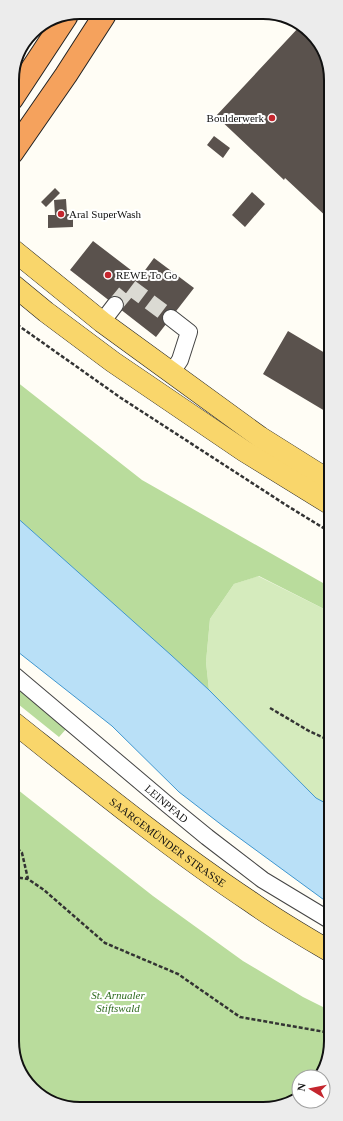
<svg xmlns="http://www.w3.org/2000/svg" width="343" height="1121" viewBox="0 0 343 1121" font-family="'Times New Roman',serif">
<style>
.green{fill:#d5ebbd}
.forest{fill:#b9dc9c}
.water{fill:#b9e0f7;stroke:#3f96cf}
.building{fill:#5a524d}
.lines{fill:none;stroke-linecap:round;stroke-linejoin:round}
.minor-tunnel{stroke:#dbdad3;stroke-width:16;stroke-dasharray:16 8;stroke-linecap:butt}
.minor-casing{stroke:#444;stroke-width:18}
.major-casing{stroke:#222;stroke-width:22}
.highway-casing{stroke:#222;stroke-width:24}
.path{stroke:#333;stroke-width:2.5;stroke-dasharray:4 2;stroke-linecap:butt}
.minor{stroke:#fff;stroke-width:16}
.major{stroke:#f9d66b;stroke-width:21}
.highway{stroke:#f5a25d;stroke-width:22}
.poi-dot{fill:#c4262e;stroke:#fff;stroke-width:1.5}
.labels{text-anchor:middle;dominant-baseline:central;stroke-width:4;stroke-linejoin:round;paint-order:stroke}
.poi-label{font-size:11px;fill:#111;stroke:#fff;text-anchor:start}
.street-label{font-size:11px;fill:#111;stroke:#fff}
.park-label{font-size:11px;font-style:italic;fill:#2f6b1f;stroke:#fff}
.rim{fill:none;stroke:#111;stroke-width:2}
</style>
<rect width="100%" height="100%" fill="#fffdf5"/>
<path class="green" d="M258,576l72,36 1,194 -15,-8 -107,-108 -3,-28 4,-43 24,-35z"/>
<path class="forest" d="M12,378l130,102 188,107v25l-71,-36 -25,8 -24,35 -4,43 3,28 -196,-176z
M13,683l54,45 -8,9 -46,-37z
M13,786l140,110 90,65 60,36 28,14v34l-13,32h-19v18l-23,13h-209l-35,-19 -19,-35z"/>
<path class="water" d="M13,514l158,141 38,35 107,108 15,8v99l-108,-79 -44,-34 -67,-66 -99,-78z"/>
<path class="building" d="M300,26l11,6 19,35v153l-45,-42 -1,2 -68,-64z
M214,136l16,12 -7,10 -16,-13z
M55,188l5,5 -14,14 -5,-5z
M252,192l13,12 -20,23 -13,-12z
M66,199l1,15h6v13l-25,1v-13h7l-1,-15z
M93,241l47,36 14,-19 40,30 -38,49 -86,-67z
M288,331l42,25v58l-67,-40z"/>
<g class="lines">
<path class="minor-tunnel" d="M115,305l15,-18 41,31"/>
<defs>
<g id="minor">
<path d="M171,318l18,14 -9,28 -8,12"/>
<path d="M102,322l13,-17"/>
<path id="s1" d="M13,674l155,131 39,32 56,43 68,41"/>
</g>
<g id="major">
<path d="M12,249l90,73 158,115 70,44"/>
<path d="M12,284l34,28 67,50 131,89 86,53"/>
<path id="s2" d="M13,722c78,62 155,125 238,180 25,18 53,34 80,50"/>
</g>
<path id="highway" d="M12,99l54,-82
M12,153l54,-78 38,-59"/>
</defs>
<use href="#minor" class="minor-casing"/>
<use href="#major" class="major-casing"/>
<use href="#highway" class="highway-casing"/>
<path class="path" d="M12,321l109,77 165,107 44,27
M270,708l39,23 22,10
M13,844l9,9 6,26 16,11 61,53 73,31 62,43 91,16
M13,877l15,2"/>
<use href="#minor" class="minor"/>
<use href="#major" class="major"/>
<use href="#highway" class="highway"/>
</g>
<g class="poi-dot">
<circle cx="272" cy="118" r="4"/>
<circle cx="61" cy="214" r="4"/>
<circle cx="108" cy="275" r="4"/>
</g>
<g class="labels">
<g class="poi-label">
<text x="264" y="118" text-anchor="end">Boulderwerk</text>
<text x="69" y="214">Aral SuperWash</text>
<text x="116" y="275">REWE To Go</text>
</g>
<g class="street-label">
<text stroke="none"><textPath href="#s1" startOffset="201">LEINPFAD</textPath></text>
<text stroke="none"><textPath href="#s2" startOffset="196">SAARGEMÜNDER STRASSE</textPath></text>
</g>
<g class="park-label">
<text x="118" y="995">St. Arnualer<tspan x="118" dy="13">Stiftswald</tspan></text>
</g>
</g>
<path d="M0 0H343V1121H0ZM80 19H263A61 61 0 0 1 324 80V1041A61 61 0 0 1 263 1102H80A61 61 0 0 1 19 1041V80A61 61 0 0 1 80 19Z" fill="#ececec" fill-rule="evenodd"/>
<path class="rim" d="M80 19H263A61 61 0 0 1 324 80V1041A61 61 0 0 1 263 1102H80A61 61 0 0 1 19 1041V80A61 61 0 0 1 80 19Z"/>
<g transform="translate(311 1089) rotate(280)"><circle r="19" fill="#ffffff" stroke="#a0a0a0"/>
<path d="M0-3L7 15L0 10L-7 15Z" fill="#c4262e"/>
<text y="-6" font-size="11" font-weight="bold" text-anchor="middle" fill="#111111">N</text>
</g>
</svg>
